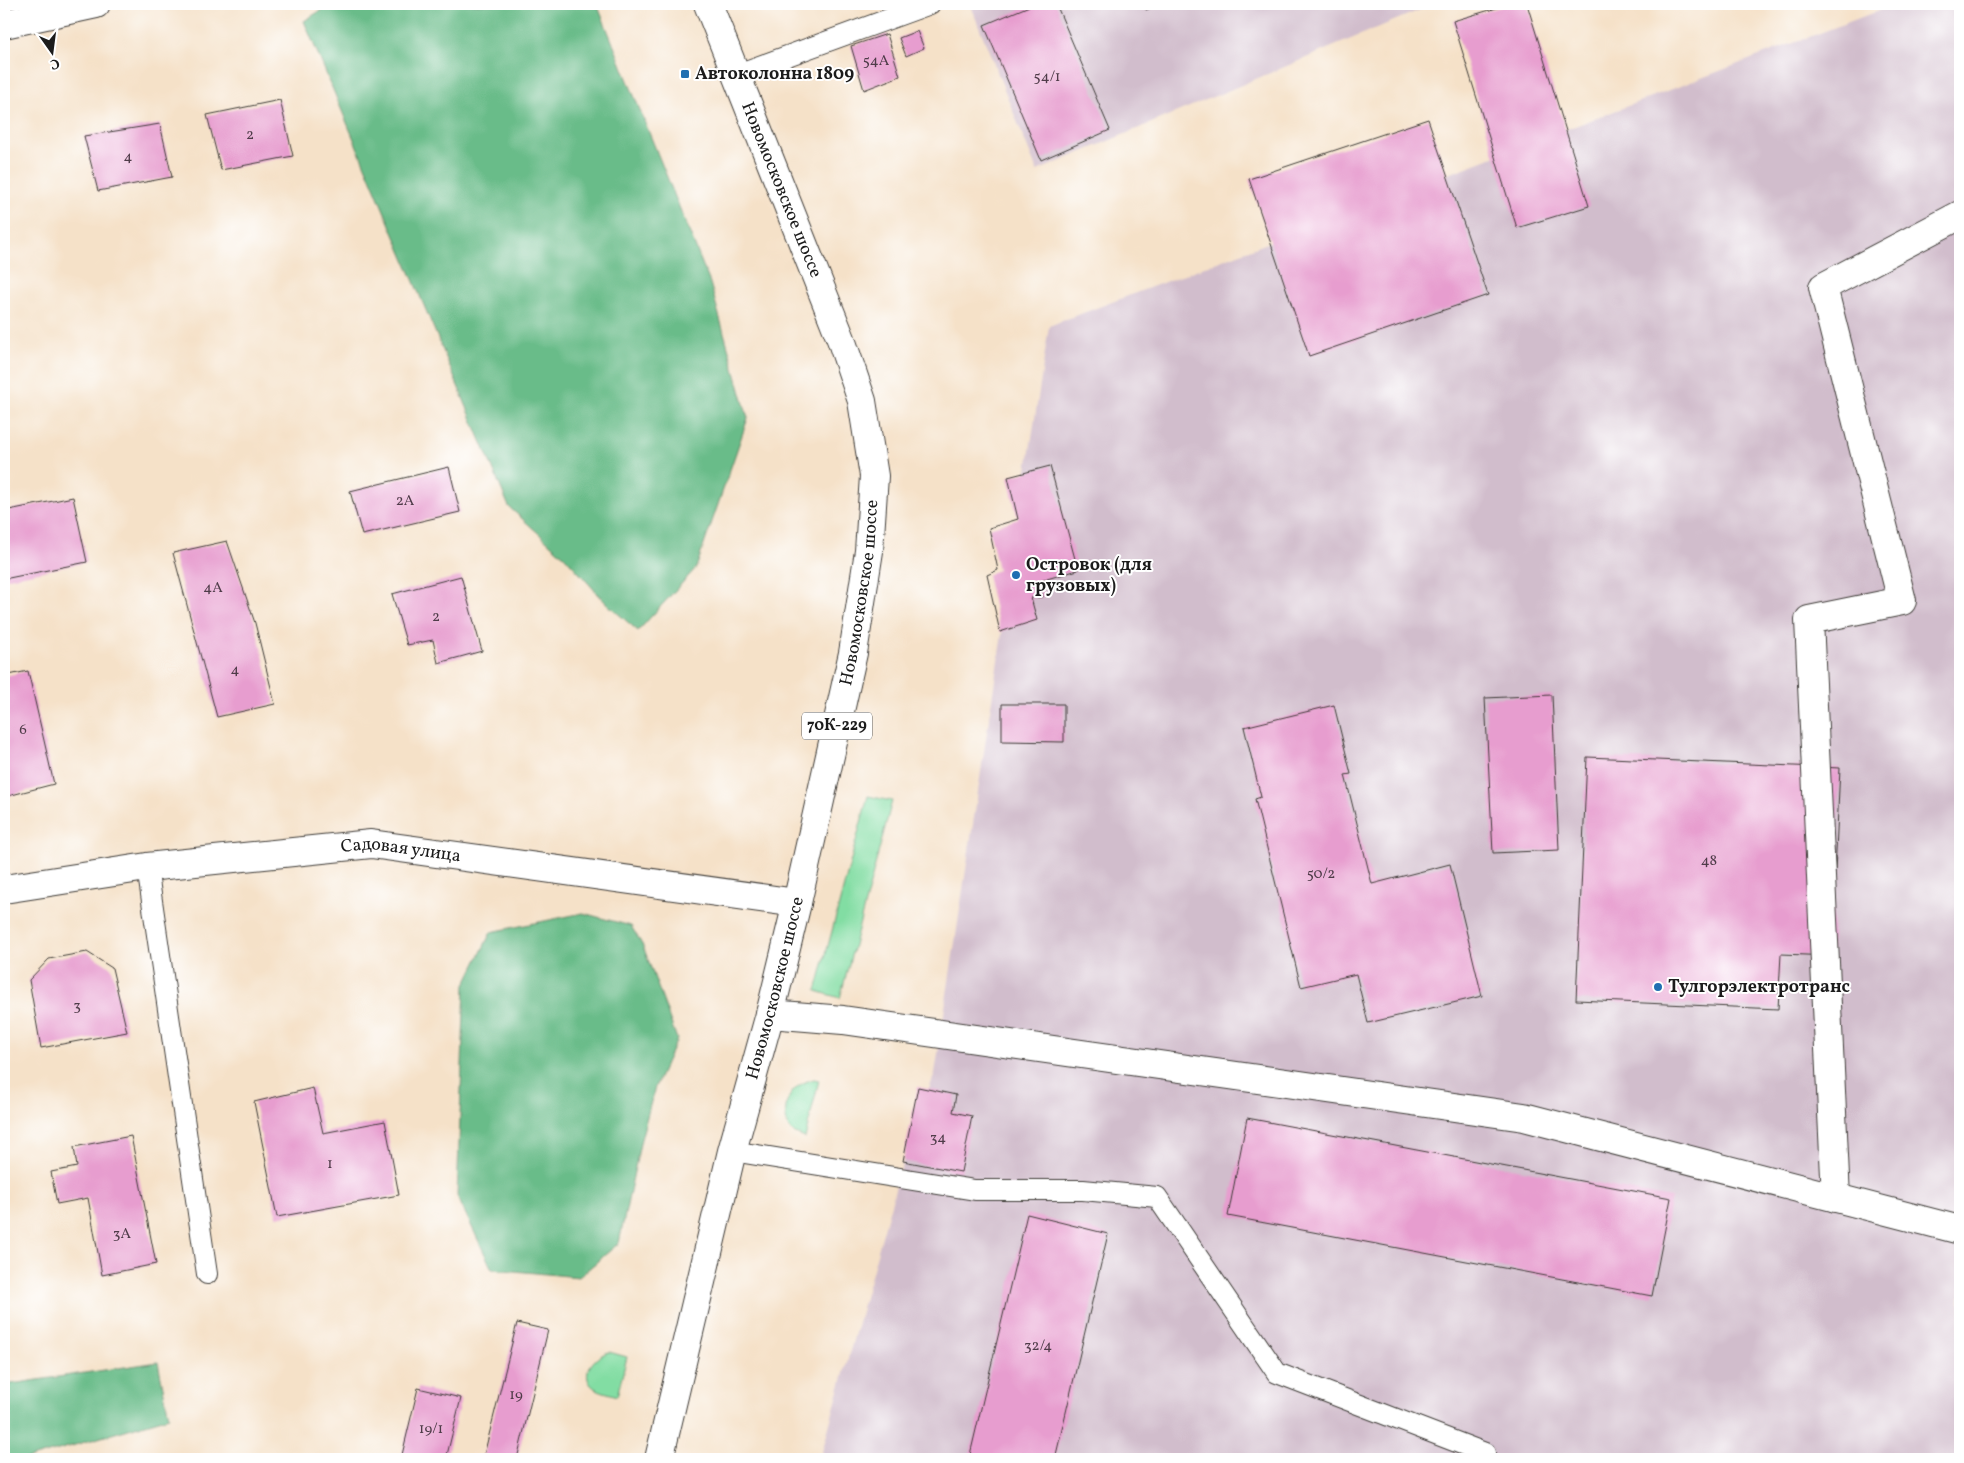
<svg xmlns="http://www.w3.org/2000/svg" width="1964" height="1463" viewBox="0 0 1964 1463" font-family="Vollkorn,serif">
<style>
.industrial{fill:#d1bdcc}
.green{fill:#82dda3;stroke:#4f7c60}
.forest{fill:#69bc89;stroke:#426c52}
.building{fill:#e79dcf}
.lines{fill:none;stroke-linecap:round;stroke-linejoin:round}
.service-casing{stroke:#3d3a36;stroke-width:22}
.minor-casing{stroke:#3d3a36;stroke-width:30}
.primary-casing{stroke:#3d3a36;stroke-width:30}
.service{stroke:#fff;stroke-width:20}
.minor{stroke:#fff;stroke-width:28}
.primary{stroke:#fff;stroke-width:28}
.poi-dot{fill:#1f6fb2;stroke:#fff;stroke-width:2}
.labels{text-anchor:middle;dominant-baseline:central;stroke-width:4;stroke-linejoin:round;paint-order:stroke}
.number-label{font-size:15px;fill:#4f3c49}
.shield{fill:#fff;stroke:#606060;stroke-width:1}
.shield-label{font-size:16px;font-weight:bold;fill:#1c1c1c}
.poi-label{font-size:18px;font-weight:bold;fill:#1c1c1c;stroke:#fff;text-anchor:start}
.street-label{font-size:18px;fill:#1c1c1c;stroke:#fff}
</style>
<rect width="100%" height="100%" fill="#fff"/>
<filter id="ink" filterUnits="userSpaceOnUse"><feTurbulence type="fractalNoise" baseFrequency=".02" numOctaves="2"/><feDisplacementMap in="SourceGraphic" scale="10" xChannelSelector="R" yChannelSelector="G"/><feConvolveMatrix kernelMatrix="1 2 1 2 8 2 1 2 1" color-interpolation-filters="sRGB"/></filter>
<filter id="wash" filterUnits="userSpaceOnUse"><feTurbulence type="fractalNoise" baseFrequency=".0096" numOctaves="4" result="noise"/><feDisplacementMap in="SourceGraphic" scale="20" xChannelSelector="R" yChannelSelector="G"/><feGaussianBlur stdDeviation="1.12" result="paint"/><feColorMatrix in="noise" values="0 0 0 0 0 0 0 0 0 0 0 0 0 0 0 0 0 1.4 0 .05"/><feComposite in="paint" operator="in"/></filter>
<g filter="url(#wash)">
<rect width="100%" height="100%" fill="#f5e1c8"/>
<path class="industrial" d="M970,4h464l-397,167z
M1896,4h64v1455h-1140l83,-298 32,-88 114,-747z"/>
<path class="green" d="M868,796l24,5 -52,197 -24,-7z
M814,1079l5,1 -14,58 -10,-4 -7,-7c-7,-23 2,-42 26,-48z
M609,1352l18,5 -10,39c-8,-3 -21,-5 -26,-11 -11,-14 6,-30 18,-33z"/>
<path class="forest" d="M331,4h266l113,279 38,135 -52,150 -58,63 -32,-28 -41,-46 -56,-50 -205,-486z
M583,913l48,13 12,20 34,93 -22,48 -14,52 -22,104 -40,34 -87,-8 -35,-73 8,-211 26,-53z
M158,1362l11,55 -141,42h-24v-74z"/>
<g id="blocks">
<path class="building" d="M1034,4h22l54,126 -69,30 -57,-135z
M1143,4h18l-15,6z
M1510,4h17l62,202 -72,22 -64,-207z
M917,31l7,17 -18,8 -7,-18z
M887,34l13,42 -36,14 -13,-44z
M280,100l13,56 -72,14 -14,-55z
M1428,119l60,176 -179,61 -60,-177z
M160,124l12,53 -74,14 -14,-55z
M1050,466l28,104 -38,11 3,16 -12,1 6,22 -37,12 -13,-57 11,-5 -9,-42 29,-9 -10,-42z
M449,467l11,45 -98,23 -12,-44z
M73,497l14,65 -83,17v-68z
M227,541l28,82 20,81 -58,13 -44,-164z
M461,576l21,75 -44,12 -5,-23 -26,5 -15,-51z
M28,671l26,113 -50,13v-121z
M1552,695l7,155 -66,3 -8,-155z
M1002,704h62v38l-62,-1z
M1334,705l17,69 -6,1 27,109 78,-20 32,132 -114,27 -12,-49 -55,13 -46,-188 6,-2 -17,-70z
M1587,757l253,11 -9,188 -50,-2 -3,55 -202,-9z
M87,952l25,16 15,64 -86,16 -12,-68 20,-21z
M918,1087l38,8 -3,17 19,4 -11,56 -58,-11z
M313,1088l10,45 62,-12 14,74 -122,22 -23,-115z
M1247,1118l424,80 -19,98 -424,-80z
M131,1136l25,128 -54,11 -14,-77 -31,6 -6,-32 26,-5 -3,-20z
M1027,1214l81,20 -53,225h-86z
M517,1323l31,7 -31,129h-34z
M418,1388l43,10 -15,61h-45z"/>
</g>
</g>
<g filter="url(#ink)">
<use href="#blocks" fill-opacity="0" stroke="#3d3a36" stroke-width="1"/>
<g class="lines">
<defs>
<path id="service" d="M735,75l195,-71
M147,867l60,407
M732,1151l243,39h108l74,7 120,176 208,80"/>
<g id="minor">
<path d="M4,24l92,-20"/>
<path id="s1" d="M4,889l143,-22 224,-23 426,59"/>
<path d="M770,1014l73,6 681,97 436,113"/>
<path d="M1836,1198l-27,-578 93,-19 -79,-314 137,-72"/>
</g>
<g id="primary">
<path id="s2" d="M659,1459l73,-308 38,-137 27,-111 56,-250 16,-102 5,-75 -12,-75 -21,-62 -133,-335"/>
</g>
</defs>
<use href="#service" class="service-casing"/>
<use href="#minor" class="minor-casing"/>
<use href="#primary" class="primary-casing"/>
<use href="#service" class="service"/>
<use href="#minor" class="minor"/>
<use href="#primary" class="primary"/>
</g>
</g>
<g class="poi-dot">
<rect x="680" y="69" width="10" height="10" rx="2.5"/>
<circle cx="1016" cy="575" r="5"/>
<circle cx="1658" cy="987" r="5"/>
</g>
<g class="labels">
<g class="number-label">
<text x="876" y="61">54А</text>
<text x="1047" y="77">54/1</text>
<text x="250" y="135">2</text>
<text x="128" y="157">4</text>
<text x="405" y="501">2А</text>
<text x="213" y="588">4А</text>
<text x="436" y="617">2</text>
<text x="235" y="670">4</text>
<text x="23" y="730">6</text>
<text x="1709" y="861">48</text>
<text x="1321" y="874">50/2</text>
<text x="77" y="1006">3</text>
<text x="938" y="1138">34</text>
<text x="330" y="1164">1</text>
<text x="122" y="1234">3А</text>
<text x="1038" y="1346">32/4</text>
<text x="516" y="1395">19</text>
<text x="431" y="1429">19/1</text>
</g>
<rect class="shield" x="802" y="712.5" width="70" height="27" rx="4"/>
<g class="shield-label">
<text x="837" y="726">70К-229</text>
</g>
<g class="poi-label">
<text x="695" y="74">Автоколонна 1809</text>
<text x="1026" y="565">Островок (для<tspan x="1026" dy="21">грузовых)</tspan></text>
<text x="1668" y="987">Тулгорэлектротранс</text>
</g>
<g class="street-label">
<text transform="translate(781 190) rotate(68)">Новомосковское шоссе</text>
<text stroke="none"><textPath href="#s2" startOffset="890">Новомосковское шоссе</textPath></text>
<text stroke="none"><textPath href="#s1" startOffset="400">Садовая улица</textPath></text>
<text stroke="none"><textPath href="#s2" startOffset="485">Новомосковское шоссе</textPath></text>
</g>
</g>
<rect width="1964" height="1463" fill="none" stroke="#fff" stroke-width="20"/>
<g transform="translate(52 52) rotate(166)" stroke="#ffffff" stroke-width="4" paint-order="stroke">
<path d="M0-4L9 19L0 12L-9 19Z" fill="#1c1c1c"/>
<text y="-8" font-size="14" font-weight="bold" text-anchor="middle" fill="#1c1c1c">С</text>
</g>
</svg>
